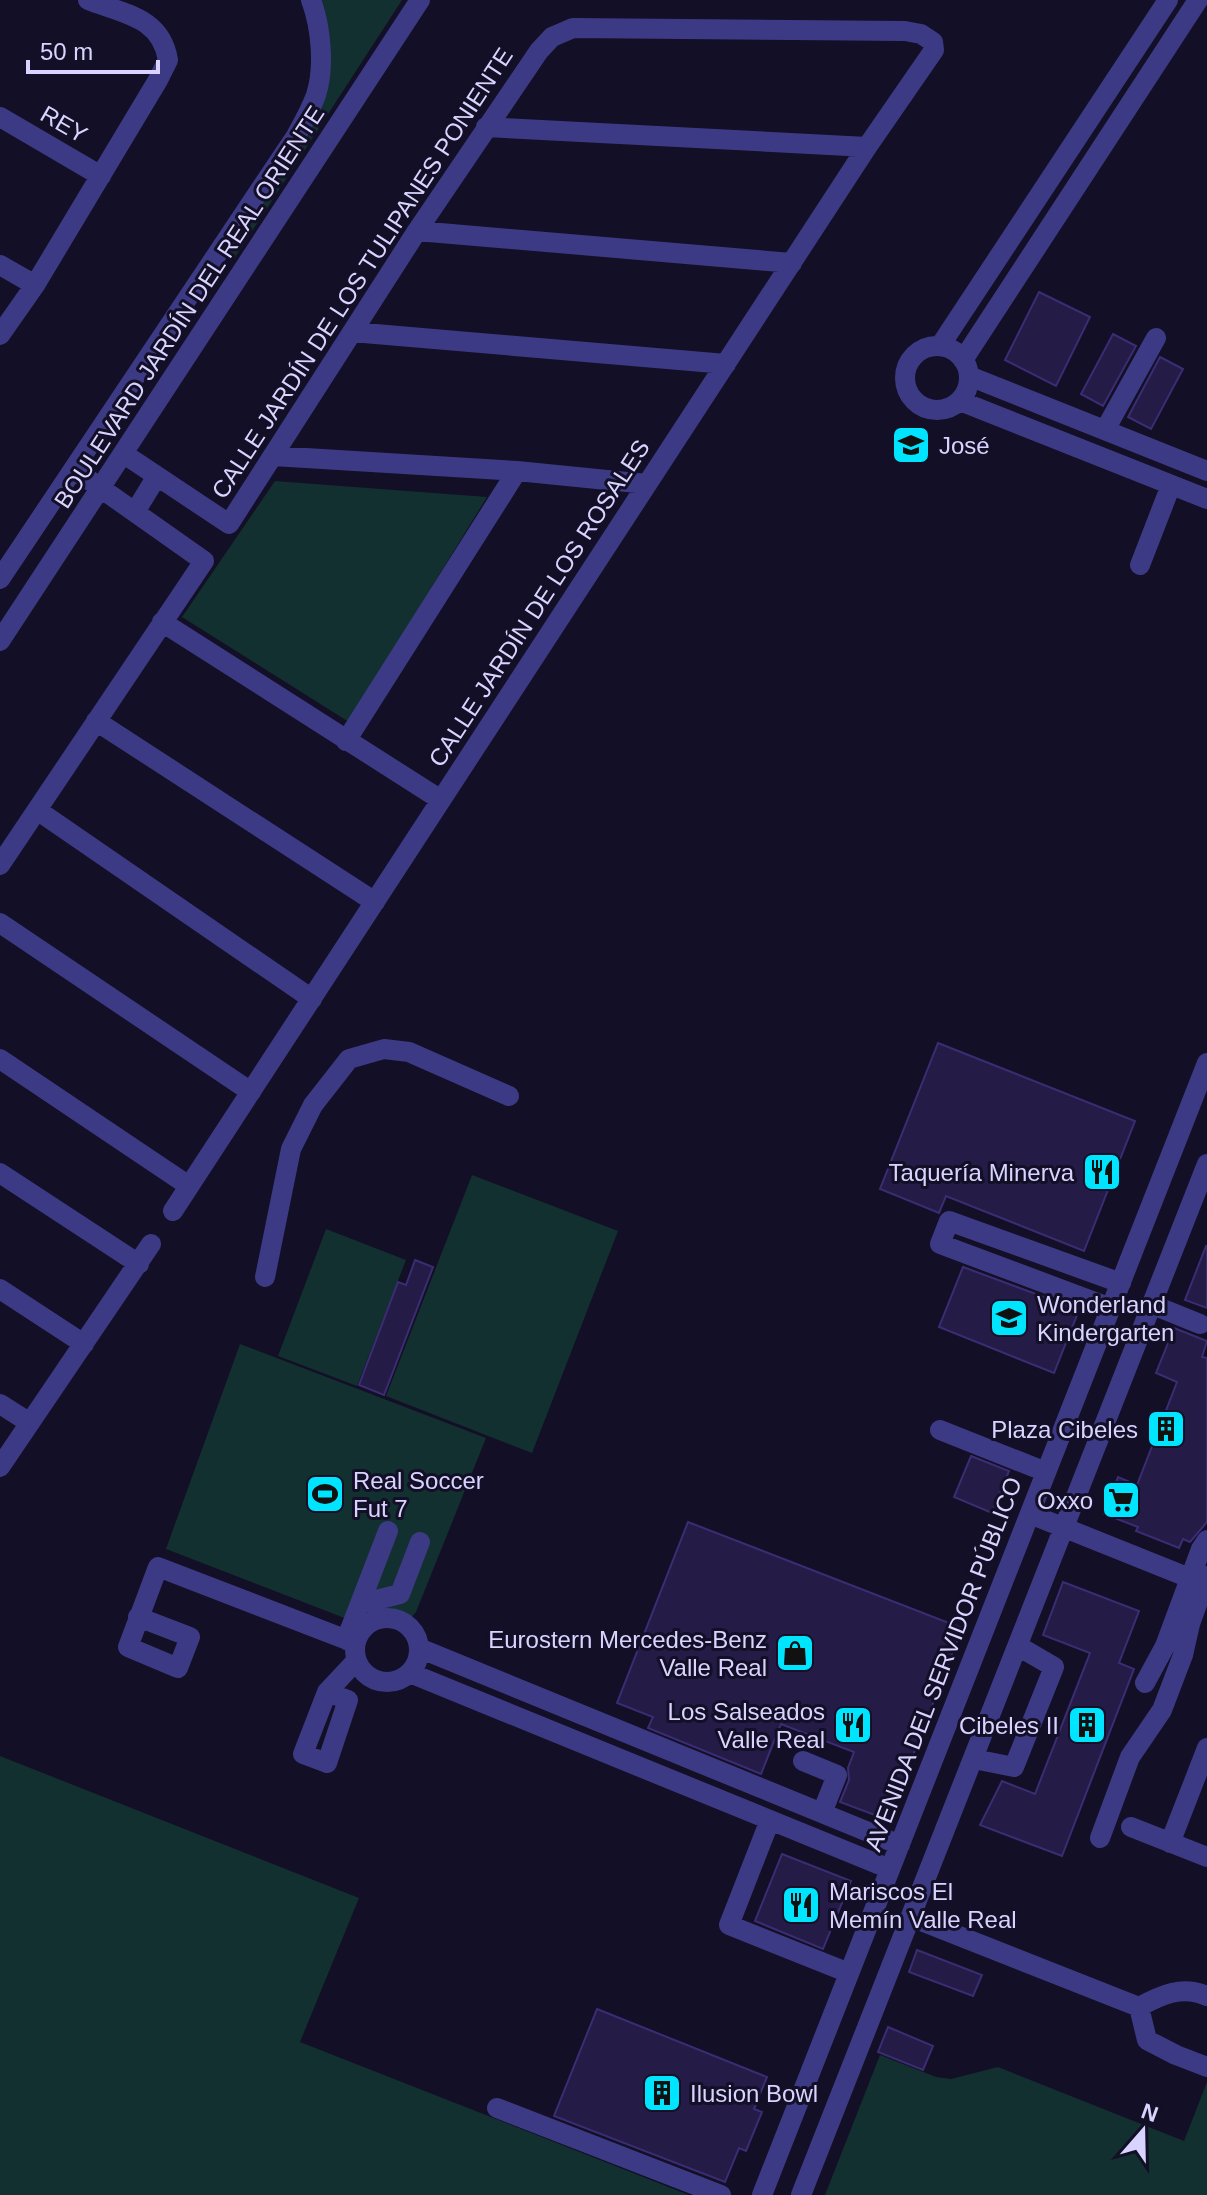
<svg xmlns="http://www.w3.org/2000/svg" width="1207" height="2195" viewBox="0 0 1207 2195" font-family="Helvetica,sans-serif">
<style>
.green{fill:#12302f}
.building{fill:#241b47;stroke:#3b2d73;stroke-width:2}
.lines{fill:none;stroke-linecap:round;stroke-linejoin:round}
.minor{stroke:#3d3a85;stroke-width:20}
.labels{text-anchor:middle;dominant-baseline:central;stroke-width:6;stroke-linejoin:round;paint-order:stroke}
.street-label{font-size:24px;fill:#d9d4ff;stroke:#130f26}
.poi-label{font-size:24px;fill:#d9d4ff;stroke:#130f26;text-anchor:end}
</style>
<rect width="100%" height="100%" fill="#130f26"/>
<path class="green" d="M313,0h89l-168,259 -12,-7 97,-158z
M275,481l212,16 -138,225 -167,-105z
M472,1175l146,56 -86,222 -146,-57z
M326,1229l80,31 -49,126 -79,-30z
M240,1344l246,94 -70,174 -5,6c-21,-9 -33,-8 -51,6l-194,-75z
M0,1756l359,142 -59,144 389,153h-689z
M880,2055l56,22 15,2 47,-12 186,74 23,-59v113h-382z"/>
<path class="building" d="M1039,292l51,25 -34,69 -51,-26z
M1113,334l23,12 -33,60 -22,-12z
M1160,357l23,12 -32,60 -23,-12z
M938,1043l197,78 -51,130 -138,-55 -7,17 -59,-24z
M1206,1246h1v62l-22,-8z
M415,1260l18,7 -49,128 -25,-10 39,-103 8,3z
M963,1267l116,43 -25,63 -115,-46z
M1174,1328l33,13 -5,16 5,1v164l-17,20 -7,-3 -4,9 -43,-17 2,-4 -34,-13 14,-37 19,8 40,-103 -21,-9z
M971,1456l38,15 -17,42 -38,-16z
M688,1522l274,106 -74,192 -48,-18 9,-22 -1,-12 6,-16 -73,-28 -20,50 -113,-46 5,-11 -36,-14z
M1063,1582l76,29 -20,52 15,6 -72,187 -82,-31 22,-44 33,13 55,-141 -47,-18z
M782,1854l69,27 -28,68 -68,-28z
M917,1950l65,25 -9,21 -64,-24z
M597,2009l170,68 -13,32 8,3 -16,39 -7,-3 -14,34 -171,-66z
M888,2027l45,19 -10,24 -45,-18z"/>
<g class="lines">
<path class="minor" d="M0,117l101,59
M486,127l381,20
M417,231l375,32
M0,265l35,20
M352,332l374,32
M0,335l35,-50 123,-205 10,-20c-7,-43 -44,-46 -80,-60
M940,346l228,-346
M905 378a32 32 0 1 1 64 0a32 32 0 1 1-64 0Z
M963,360l235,-360
M969,376l238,95
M960,401l247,98
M1105,430l51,-92
M124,454l105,70 188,-293 122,-180 13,-14 21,-9 332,3 16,3 12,8 1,8 -67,97 -694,1064
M273,456l244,15 130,13
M135,512l22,-36
M1140,565l31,-80
M0,579l296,-443c7,-13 15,-27 20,-41 9,-28 5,-68 -5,-95
M162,622l279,178
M0,641l420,-641
M96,721l279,181
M346,741l171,-270
M37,810l275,189
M0,865l204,-304 -129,-91
M0,923l251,169
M0,1059l189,127
M0,1173l139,91
M265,1277l26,-128 22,-44 36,-46 35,-10 25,3 100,44
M0,1289l84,55
M1153,1305l47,19
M1111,1308l-171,-64 9,-23 172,62
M0,1404l30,19
M940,1430l106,42
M0,1467l151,-223
M1030,1514l177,71
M360,1604l40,-10 20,-52
M138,1617l52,20 -12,31 -50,-21 30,-80 197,76
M355 1650a32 32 0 1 1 64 0a32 32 0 1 1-64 0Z
M346,1640l42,-109
M419,1648l481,197
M410,1673l480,196
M1145,1683l20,-37 36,-97 6,-9
M327,1692l21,8 -21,63 -24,-9 24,-62 29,-31
M974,1759l40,8 40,-100 -36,-21
M803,1761l34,14 -15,38
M770,1820l-41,105 120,48
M1131,1827l76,30
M1100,1838l30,-81 32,-47 21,-55 7,-31 17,-48
M1170,1843l37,-95
M911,1917l228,90
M1139,2007l8,33 29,15 31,12
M1139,2007c22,-12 43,-22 68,-11
M497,2108l224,87
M762,2195l445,-1132
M801,2195l406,-1031"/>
</g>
<defs>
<symbol id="school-square" viewBox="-11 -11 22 22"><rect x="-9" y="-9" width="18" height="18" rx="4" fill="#00e5ff" stroke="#130f26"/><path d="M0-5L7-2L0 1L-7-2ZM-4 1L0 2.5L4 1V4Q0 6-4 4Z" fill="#111"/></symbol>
<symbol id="restaurant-square" viewBox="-11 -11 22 22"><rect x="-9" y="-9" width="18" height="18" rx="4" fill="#00e5ff" stroke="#130f26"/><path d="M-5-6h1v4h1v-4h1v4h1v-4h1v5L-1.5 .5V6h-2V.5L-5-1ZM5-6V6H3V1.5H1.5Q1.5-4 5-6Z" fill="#111"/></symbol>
<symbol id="building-square" viewBox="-11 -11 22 22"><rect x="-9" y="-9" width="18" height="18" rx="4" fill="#00e5ff" stroke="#130f26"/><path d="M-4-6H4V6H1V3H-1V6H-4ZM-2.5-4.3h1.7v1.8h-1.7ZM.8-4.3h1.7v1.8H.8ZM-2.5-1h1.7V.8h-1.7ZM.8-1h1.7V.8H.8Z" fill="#111"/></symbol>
<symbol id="stadium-square" viewBox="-11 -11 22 22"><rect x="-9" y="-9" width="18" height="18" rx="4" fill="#00e5ff" stroke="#130f26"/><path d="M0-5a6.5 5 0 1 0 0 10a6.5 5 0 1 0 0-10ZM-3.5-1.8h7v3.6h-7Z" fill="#111"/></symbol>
<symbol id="supermarket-square" viewBox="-11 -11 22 22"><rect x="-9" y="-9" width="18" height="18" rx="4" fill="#00e5ff" stroke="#130f26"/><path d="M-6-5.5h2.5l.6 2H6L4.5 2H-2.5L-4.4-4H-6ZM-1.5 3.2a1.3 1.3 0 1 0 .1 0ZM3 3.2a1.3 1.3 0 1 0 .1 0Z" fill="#111"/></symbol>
<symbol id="shop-square" viewBox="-11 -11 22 22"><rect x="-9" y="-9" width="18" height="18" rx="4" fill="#00e5ff" stroke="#130f26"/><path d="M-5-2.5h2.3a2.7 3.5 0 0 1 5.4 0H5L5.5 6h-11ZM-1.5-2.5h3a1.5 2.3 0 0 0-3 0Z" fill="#111"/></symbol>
</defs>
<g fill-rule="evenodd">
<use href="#school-square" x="889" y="423" width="44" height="44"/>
<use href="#restaurant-square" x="1080" y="1150" width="44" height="44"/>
<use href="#school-square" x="987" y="1296" width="44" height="44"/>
<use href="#building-square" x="1144" y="1407" width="44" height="44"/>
<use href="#stadium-square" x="303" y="1472" width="44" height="44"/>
<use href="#supermarket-square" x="1099" y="1478" width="44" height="44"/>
<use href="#shop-square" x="773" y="1631" width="44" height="44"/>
<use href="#restaurant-square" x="831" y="1703" width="44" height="44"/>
<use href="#building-square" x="1065" y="1703" width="44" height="44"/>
<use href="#restaurant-square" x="779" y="1883" width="44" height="44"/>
<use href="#building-square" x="640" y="2071" width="44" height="44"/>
</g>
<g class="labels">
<g class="street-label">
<text transform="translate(64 124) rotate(30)">REY</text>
<text transform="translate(362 273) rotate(-57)">CALLE JARDÍN DE LOS TULIPANES PONIENTE</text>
<text transform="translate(189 307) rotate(-57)">BOULEVARD JARDÍN DEL REAL ORIENTE</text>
<text transform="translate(539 603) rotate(-57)">CALLE JARDÍN DE LOS ROSALES</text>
<text transform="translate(943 1664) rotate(-69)">AVENIDA DEL SERVIDOR PÚBLICO</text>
</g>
<g class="poi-label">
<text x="939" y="445" text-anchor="start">José</text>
<text x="1074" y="1172">Taquería Minerva</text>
<text x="1037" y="1304" text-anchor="start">Wonderland<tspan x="1037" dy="28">Kindergarten</tspan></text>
<text x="1138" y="1429">Plaza Cibeles</text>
<text x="353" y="1480" text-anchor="start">Real Soccer<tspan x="353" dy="28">Fut 7</tspan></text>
<text x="1093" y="1500">Oxxo</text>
<text x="767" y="1639">Eurostern Mercedes-Benz<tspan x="767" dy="28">Valle Real</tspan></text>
<text x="825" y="1711">Los Salseados<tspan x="825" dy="28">Valle Real</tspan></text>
<text x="1059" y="1725">Cibeles II</text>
<text x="829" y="1891" text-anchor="start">Mariscos El<tspan x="829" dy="28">Memín Valle Real</tspan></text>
<text x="690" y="2093" text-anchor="start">Ilusion Bowl</text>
</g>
</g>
<g transform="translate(1143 2131) rotate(20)" stroke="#130f26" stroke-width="6" paint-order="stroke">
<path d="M0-6L14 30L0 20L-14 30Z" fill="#d9d4ff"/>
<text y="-12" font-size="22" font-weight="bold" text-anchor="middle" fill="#d9d4ff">N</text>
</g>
<path d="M28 60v12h130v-12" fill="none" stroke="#d9d4ff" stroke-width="4"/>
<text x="40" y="60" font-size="24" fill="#d9d4ff" stroke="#130f26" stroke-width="6" paint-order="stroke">50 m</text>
</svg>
